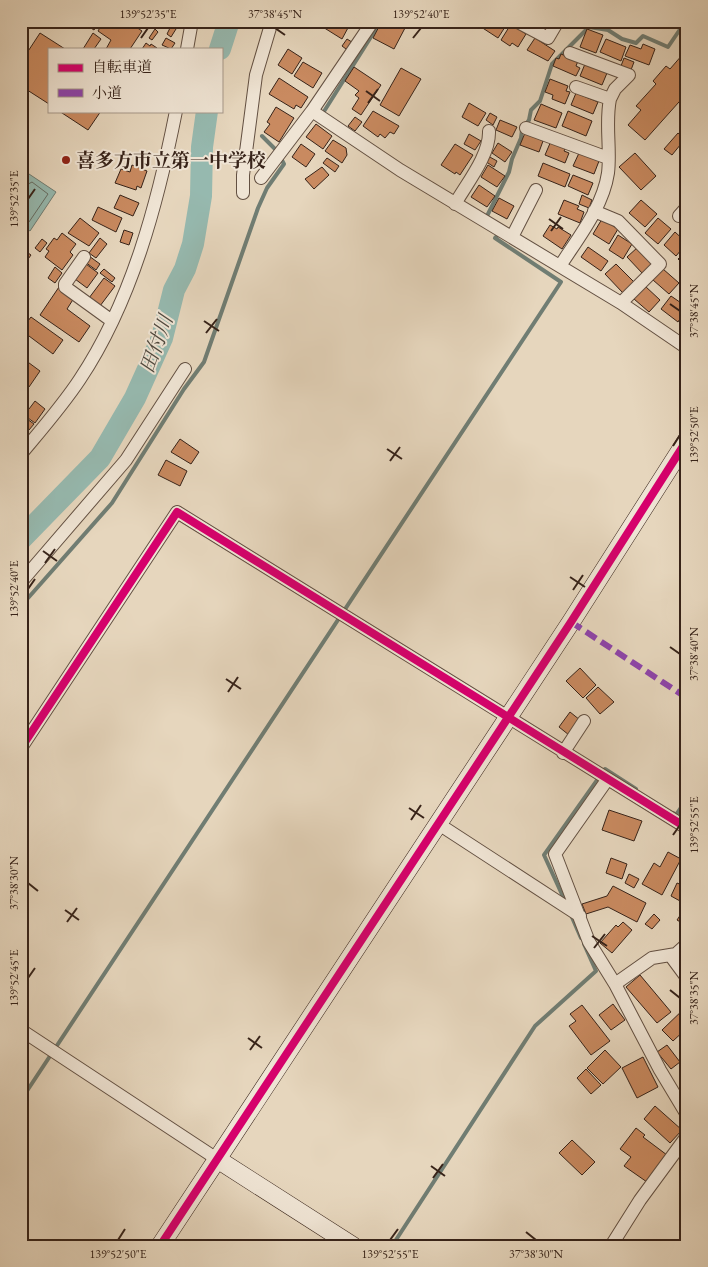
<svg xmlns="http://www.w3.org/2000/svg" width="708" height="1267" viewBox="0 0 708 1267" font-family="'EB Garamond','Noto Serif JP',serif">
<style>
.water{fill:#96b9af;stroke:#707d73}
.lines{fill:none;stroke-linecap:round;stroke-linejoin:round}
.shore{stroke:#666e64;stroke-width:1}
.stream{stroke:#707d73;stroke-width:4}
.river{stroke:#96b9af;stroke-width:22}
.building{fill:#c98a60;stroke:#372319}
.street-casing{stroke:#635042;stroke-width:14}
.secondary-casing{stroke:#372319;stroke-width:19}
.street{stroke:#efe4d4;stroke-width:12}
.secondary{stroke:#efe4d4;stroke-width:18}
.quiet{stroke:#8e44ad;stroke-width:6;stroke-dasharray:12 6;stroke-linecap:butt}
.cycleway-casing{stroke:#efe4d4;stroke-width:11}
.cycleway{stroke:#d6006c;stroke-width:8}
.ticks{fill:none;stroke:#372319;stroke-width:2}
.poi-dot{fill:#8f2418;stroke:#efe4d4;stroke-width:2}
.labels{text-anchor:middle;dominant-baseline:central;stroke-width:4;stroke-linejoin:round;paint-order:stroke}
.poi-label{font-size:19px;font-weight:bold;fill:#372319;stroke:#efe4d4;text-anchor:start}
.water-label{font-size:20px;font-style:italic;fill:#4f483e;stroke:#efe4d4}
.neatline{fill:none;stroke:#372319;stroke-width:2}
.ticks-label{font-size:12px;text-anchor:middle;fill:#372319}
</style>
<rect width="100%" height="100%" fill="#e6d6bd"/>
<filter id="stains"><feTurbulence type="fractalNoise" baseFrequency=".004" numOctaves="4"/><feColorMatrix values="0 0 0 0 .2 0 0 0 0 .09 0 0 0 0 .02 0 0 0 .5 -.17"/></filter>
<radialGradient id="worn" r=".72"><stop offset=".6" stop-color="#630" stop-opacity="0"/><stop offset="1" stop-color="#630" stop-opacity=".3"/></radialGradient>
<path class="water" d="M29,174l27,18 -26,39 -9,-6v-39z"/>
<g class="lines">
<path class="shore" d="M21,188l11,-6 16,12 -19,28 -8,-1"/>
<path class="stream" d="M323,113l58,-92
M486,218l23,-46 3,-13 9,-21 1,-8 7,-10 2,-10 9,-9 12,-37 37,-37 19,3 14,9 14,4 7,-7 25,11 17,-25
M21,606l91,-103 72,-114 20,-27 54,-154 9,-20 17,-24 -7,-13 -15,-15
M673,813l3,2 11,-16
M565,901l-21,-46 61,-86 31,20
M571,915l10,23
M21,1100l540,-818 -66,-44 5,-5
M392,1246l143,-220 61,-55 -12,-27"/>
<path class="river" d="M220,49l9,-28
M21,539l79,-81 35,-60 27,-60 12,-48 11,-21 8,-25 8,-48 1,-49 5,-36"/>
</g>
<path class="building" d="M80,21h20l-6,9z
M104,21h23l15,10 -12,18h-24l5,-9 -13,-9z
M320,21h21l8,5 -7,13 -24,-15z
M382,21h10l13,7 -11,21 -21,-11z
M459,21h16l-4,7z
M480,21h19l6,6 -7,11 -20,-13z
M530,21h20l-6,9z
M587,21h12l-3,5z
M638,21h13l-3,6z
M511,24l15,10 -8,13 -6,-4 -2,3 -9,-6z
M171,26l5,3 -5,8 -4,-3z
M155,29l3,3 -6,8 -3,-2z
M587,29l16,6 -7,18 -16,-6z
M40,33l25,16h-16v55l-28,-18v-24z
M93,33l8,6 -7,10h-11z
M166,38l9,5 -4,6 -9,-4z
M535,38l20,13 -7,10 -21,-11z
M347,39l8,5 -5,8 -8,-6z
M606,39l20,8 -5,14 -21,-9z
M146,43l4,3 1,-2 6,4 -15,1z
M643,44l12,5 -6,16 -24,-9 5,-11 11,4z
M288,49l14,9 -10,16 -14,-9z
M561,54l17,7 -2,5 4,2 -4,8 -23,-10 3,-8 3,1z
M683,54l4,4v35l-42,47 -17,-15 13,-15 -5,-4 20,-22 -3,-3 13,-15 4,3z
M624,58l10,4 -3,8 -10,-4z
M303,62l19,11 -9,15 -19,-12z
M585,64l22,9 -5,12 -22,-9z
M354,67l27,18 -20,30 -9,-6 7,-11 -4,-3 4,-4 -14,-10z
M401,68l20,11 -22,37 -19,-11z
M279,78l29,19 -7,11 -5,-3 -2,4 -25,-15z
M550,79l18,7 -2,5 4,1 -5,12 -13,-5 1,-4 -8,-3z
M576,93l22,9 -5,12 -22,-9z
M469,103l17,10 -8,13 -16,-9z
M541,104l21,9 -6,15 -22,-8z
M276,107l18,11 -15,24 -15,-10 6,-8 -3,-2z
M59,111h42l-13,19z
M373,111l26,15 -5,8 -4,-2 -5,6 -5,-4 -2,3 -15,-11z
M568,111l24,10 -6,15 -24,-10z
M490,113l7,4 -4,8 -7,-5z
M355,117l7,5 -7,9 -7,-5z
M500,120l17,7 -5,10 -16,-7z
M316,124l16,12 -9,13 -17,-12z
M525,133l18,8 -4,11 -19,-7z
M678,133l7,6 -13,16 -8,-6z
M469,134l12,7 -6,9 -11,-6z
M333,140l13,8 1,7 -5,8 -17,-12z
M551,141l15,6 -2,4 5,2 -4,10 -20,-8z
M498,143l14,9 -7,10 -13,-9z
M301,144l14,10 -9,13 -14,-10z
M455,144l18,11 -13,20 -4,-3 -1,2 -14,-9z
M579,153l20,8 -5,13 -21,-8z
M635,153l21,23 -15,14 -22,-23z
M488,156l9,5 -3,6 -9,-6z
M327,158l12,8 -4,6 -12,-9z
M543,163l27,11 -5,13 -27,-11z
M132,165l15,6 -6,17 -4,-2 -1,4 -21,-7 6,-14 9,3z
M488,165l17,11 -8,11 -16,-10z
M322,167l7,8 -15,14 -9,-10z
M573,175l20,8 -5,12 -20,-9z
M479,185l16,11 -8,11 -16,-10z
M120,195l19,8 -6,13 -19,-8z
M582,195l10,5 -3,8 -10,-4z
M499,198l15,8 -7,13 -15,-8z
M564,200l15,6 -2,3 7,3 -4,11 -22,-9z
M641,200l16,14 -12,13 -16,-14z
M98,207l24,11 -6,14 -24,-12z
M80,218l19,15 -10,13 -21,-13z
M658,218l13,11 -13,15 -13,-11z
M602,219l16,10 -9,15 -16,-10z
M550,225l7,4 1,-2 13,8 -9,14 -19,-13z
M124,230l9,3 -4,12 -9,-3z
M675,232l12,11 -11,13 -12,-11z
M62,233l14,11 -6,8 3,3 -11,15 -17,-13 4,-6 -3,-2 8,-11 3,2z
M618,235l14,9 -9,15 -14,-9z
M100,238l7,6 -11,14 -7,-5z
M42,239l5,4 -7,9 -5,-4z
M588,247l20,14 -7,10 -20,-14z
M638,247l16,16 -11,11 -16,-17z
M21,248l10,7 -10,14z
M687,250v25l-7,-6 4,-4 -6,-6z
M89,256l11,8 -4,6 -11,-8z
M86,264l12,9 -11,15 -12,-9z
M616,264l18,18 -11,11 -18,-19z
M55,267l7,6 -7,10 -7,-5z
M104,269l11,9 -3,4 -12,-9z
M663,269l16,14 -10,11 -16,-14z
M104,278l11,8 -15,20 -11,-8z
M645,286l15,14 -11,12 -15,-13z
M59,287l15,11 -7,11 23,17 -11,16 -39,-27z
M671,296l16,11 -9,15 -17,-13z
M31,317l32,23 -10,14 -32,-24z
M21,357l19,14 -11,16 -8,-6z
M35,401l10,8 -10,14 -14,-10v-10l8,6z
M27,419l7,5 -5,6 -7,-5z
M180,439l19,13 -8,12 -20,-12z
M166,460l21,11 -7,15 -22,-11z
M580,668l16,17 -13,13 -17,-17z
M598,687l16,15 -14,12 -14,-16z
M570,712l10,8 -11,15 -10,-8z
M609,810l33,11 -8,20 -32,-11z
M668,852l13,7 -19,36 -20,-11 12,-21 6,4z
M611,858l16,6 -5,15 -16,-6z
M687,868v16l-7,-3z
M629,874l10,5 -5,9 -9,-5z
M677,883l10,4 -7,14 -9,-5z
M613,886l33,17 -9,19 -29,-15 -22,7 -4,-10 25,-8z
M687,905v21l-10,-6z
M654,914l6,6 -8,9 -7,-5z
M623,922l9,8 -20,23 -12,-10 16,-18 2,2z
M640,975l31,37 -14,11 -31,-36z
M613,1004l12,16 -14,10 -12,-15z
M582,1005l28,36 -19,14 -22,-29 7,-5 -6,-7z
M687,1006v22l-14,13 -11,-11z
M667,1045l13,17 -9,7 -14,-17z
M605,1050l16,17 -18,17 -16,-16z
M643,1057l15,30 -21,11 -15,-30z
M586,1069l15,16 -10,9 -14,-16z
M655,1106l27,24 -12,13 -26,-24z
M636,1128l9,7 -2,2 24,18 -20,27 -23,-16 7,-9 -11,-8z
M572,1140l23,22 -13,13 -23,-22z"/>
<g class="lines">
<defs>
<path id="street" d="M516,21l32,17 10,-17
M187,49l5,-28
M576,87l34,12
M312,111l88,59 221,133 66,45
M526,128l82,30
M261,178l51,-67 61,-90
M243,193v-18l13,-100 16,-54
M455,204c12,-21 35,-49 34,-73
M594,211l24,10 42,43 -39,39
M679,216l8,-9
M512,237l24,-47
M84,257l-19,27v3l47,34
M560,266c18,-28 43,-59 48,-93 3,-24 -3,-50 2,-74l5,-10 14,-14 -59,-22
M21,454c20,-24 42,-49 59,-75 52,-78 78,-177 96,-268
M21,582l105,-122 59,-91
M21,748l156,-236 510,316
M563,753l21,-32
M607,780l-52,74 34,88 26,42 45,86 27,45
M437,823l143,93
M670,955l17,23
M615,984l37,-26 24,-4 11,-10
M21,1030l196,129
M611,1246l29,-46 47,-64"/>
<path id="secondary" d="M217,1159l136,87
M160,1246l411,-624 116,-182"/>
</defs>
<use href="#street" class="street-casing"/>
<use href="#secondary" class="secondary-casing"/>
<use href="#street" class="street"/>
<use href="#secondary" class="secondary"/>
<path class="quiet" d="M571,622l116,76"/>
<defs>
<path id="cycleway" d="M21,748l156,-236 510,316
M160,1246l411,-624 116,-182"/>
</defs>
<use href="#cycleway" class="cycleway-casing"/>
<use href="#cycleway" class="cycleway"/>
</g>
<path class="ticks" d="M275,28l10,7M141,38l7,-10M413,38l8,-10M366,91l14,10M368,103l10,-14M28,199l7,-10M549,219l14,10M551,231l10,-14M670,304l10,7M204,321l15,10M206,333l11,-14M673,446l7,-11M387,449l15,10M390,461l10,-14M43,551l14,10M45,563l10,-14M570,577l15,10M28,589l7,-10M573,590l10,-15M670,647l10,7M226,679l15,10M228,692l10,-15M409,808l15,10M411,820l10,-15M673,835l7,-10M28,883l10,8M65,910l14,10M67,922l10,-14M592,936l15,10M594,948l11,-14M28,978l7,-10M670,990l10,8M248,1038l14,10M250,1050l10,-14M431,1166l14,10M433,1178l10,-14M526,1232l10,8M118,1240l7,-11M390,1240l8,-11"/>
<circle class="poi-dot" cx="66" cy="160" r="5"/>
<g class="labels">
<g class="poi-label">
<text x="76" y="160">喜多方市立第一中学校</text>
</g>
<g class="water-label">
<text transform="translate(156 344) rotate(-70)">田付川</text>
</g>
</g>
<rect width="708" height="1267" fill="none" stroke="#e6d6bd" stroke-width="55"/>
<rect x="48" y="48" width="175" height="65" fill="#efe4d4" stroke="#a59789"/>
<rect x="58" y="64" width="25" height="8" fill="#d6006c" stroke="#a59789"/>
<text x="92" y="72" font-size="15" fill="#372319">自転車道</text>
<rect x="58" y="89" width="25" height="8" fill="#8e44ad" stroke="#a59789"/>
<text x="92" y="98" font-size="15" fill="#372319">小道</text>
<rect x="28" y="28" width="652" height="1212" class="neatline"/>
<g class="ticks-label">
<text x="148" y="18">139°52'35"E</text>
<text x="275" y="18">37°38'45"N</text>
<text x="421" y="18">139°52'40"E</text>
<text transform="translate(14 199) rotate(-90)" y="4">139°52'35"E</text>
<text transform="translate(694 311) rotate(-90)" y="4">37°38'45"N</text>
<text transform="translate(694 435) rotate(-90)" y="4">139°52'50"E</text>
<text transform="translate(14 589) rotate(-90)" y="4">139°52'40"E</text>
<text transform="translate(694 654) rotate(-90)" y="4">37°38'40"N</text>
<text transform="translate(694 825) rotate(-90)" y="4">139°52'55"E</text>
<text transform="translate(14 883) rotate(-90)" y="4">37°38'30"N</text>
<text transform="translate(14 978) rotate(-90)" y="4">139°52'45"E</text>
<text transform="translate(694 998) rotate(-90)" y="4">37°38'35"N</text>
<text x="118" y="1258">139°52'50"E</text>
<text x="390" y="1258">139°52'55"E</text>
<text x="536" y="1258">37°38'30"N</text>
</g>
<rect width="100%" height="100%" filter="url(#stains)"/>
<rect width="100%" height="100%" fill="url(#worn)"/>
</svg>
